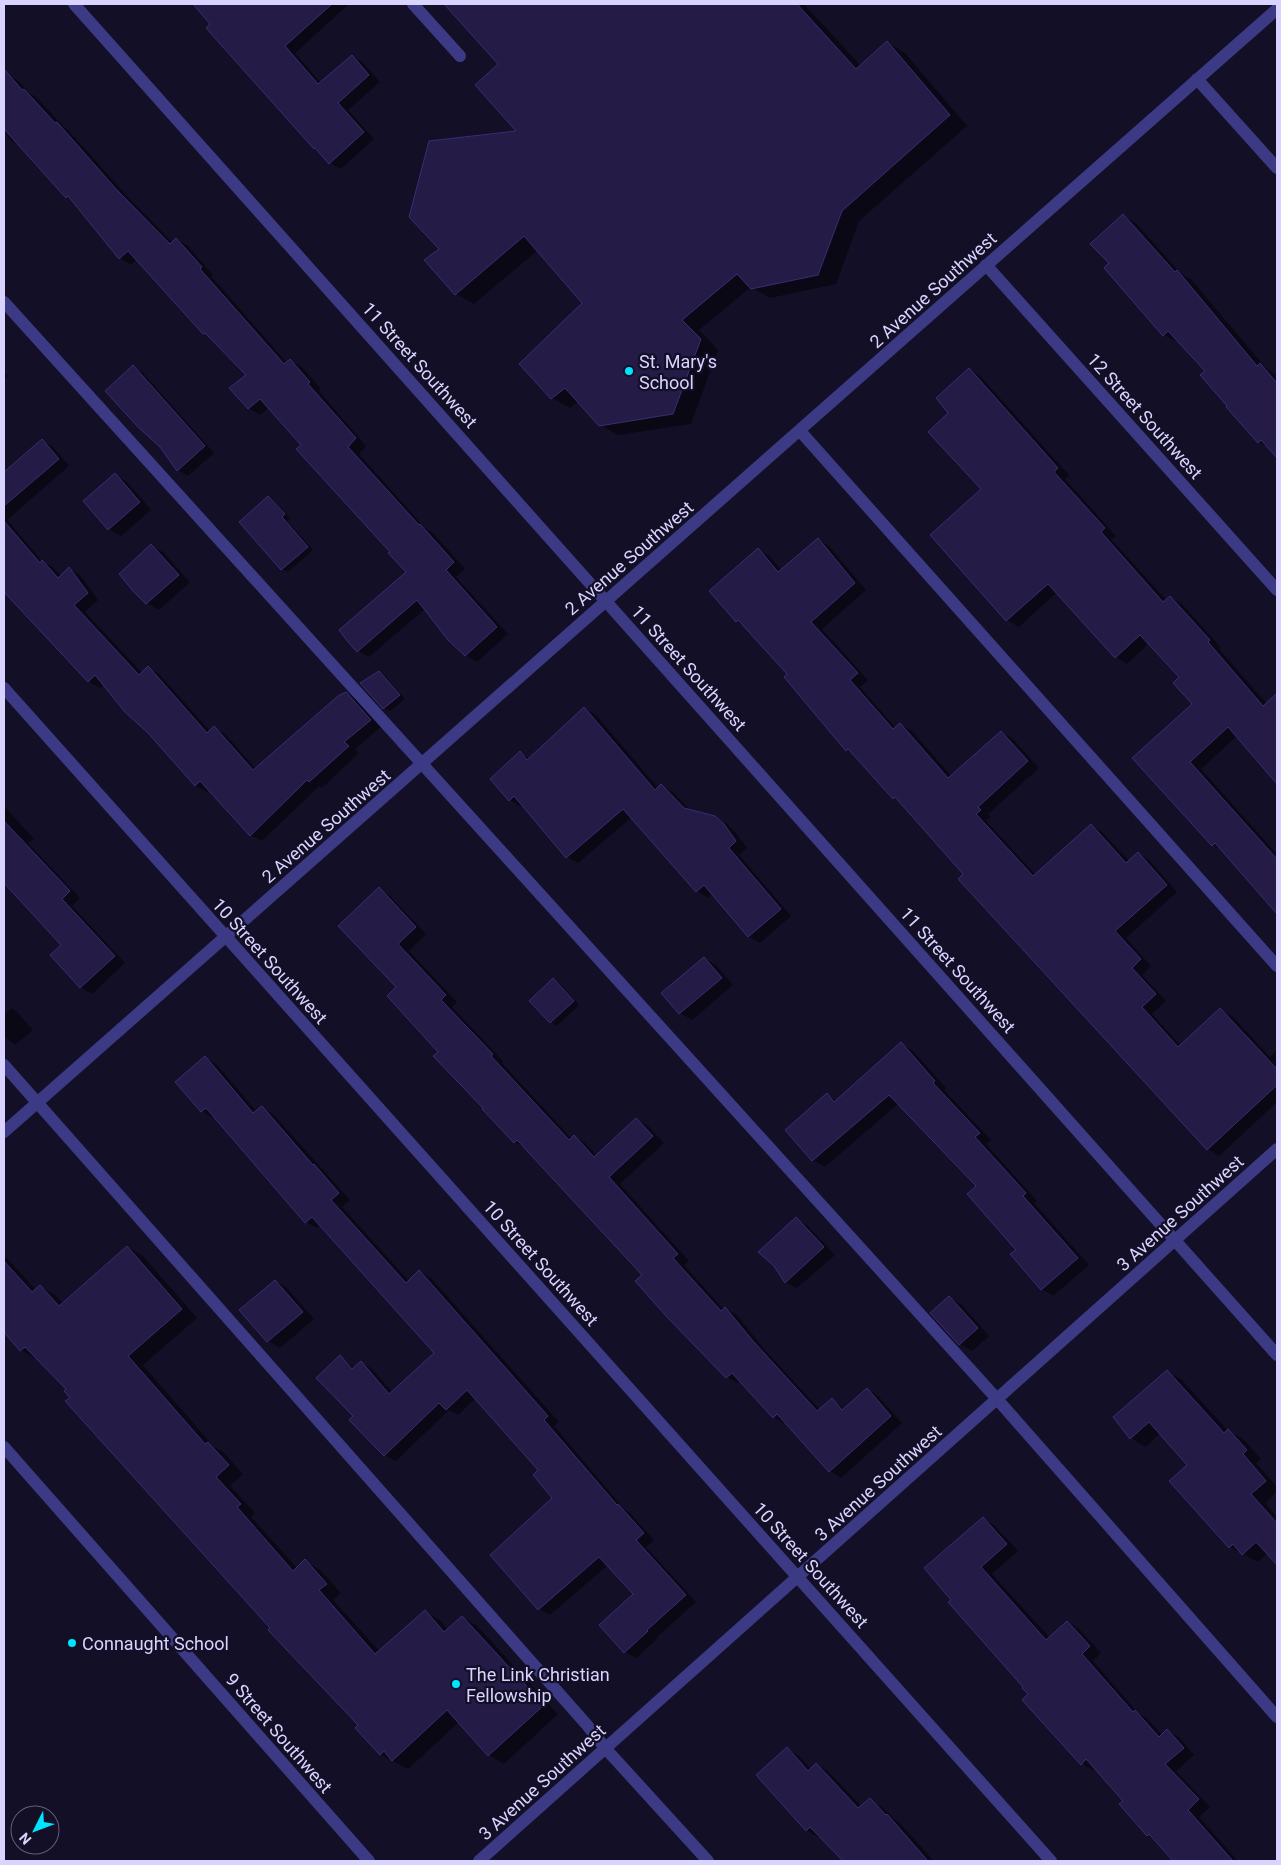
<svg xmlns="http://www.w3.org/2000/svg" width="1281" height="1865" viewBox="0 0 1281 1865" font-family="Roboto,sans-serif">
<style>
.shadow{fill:#0007}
.building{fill:#241b47;stroke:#3b2d73}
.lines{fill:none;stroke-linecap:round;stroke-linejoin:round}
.minor{stroke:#3d3a85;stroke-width:12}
.poi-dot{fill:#00e5ff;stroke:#130f26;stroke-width:2}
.labels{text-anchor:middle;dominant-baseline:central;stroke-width:4.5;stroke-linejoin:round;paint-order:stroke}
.street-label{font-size:18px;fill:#d9d4ff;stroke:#130f26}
.poi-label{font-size:18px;fill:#d9d4ff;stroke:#130f26;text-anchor:start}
</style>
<rect width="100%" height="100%" fill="#130f26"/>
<path class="shadow" d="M195,4h66l15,17 19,-17h54l-54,49 26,30 31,-27 11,7 17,19 -32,28 26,29 -33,30 -11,-6 -16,-15z
M446,4h141l2,1 6,-1h209l57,62 26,-24 18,11 62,73 -108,95 -23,63 -66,14 -19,-11 -52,43 19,20 -27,74 -73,11 -18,-10 -21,-24 -9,7 -18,-10 32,-95 -46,-53 -64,54 -18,-10 -16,-45 78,-117 -18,-68z
M8,75l11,6 10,12 7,4 28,30 4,3 60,67 45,46 4,-4 11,7 25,29 -2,1 76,87 3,-3 12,7 19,22 -2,2 47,55 -7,8 66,74 7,4 33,37 -9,8 52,57 -31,28 -12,-7 -40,-46 -56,48 -11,-6 49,-79 -104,-127 -34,-38 -9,8 -11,-7 -2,-33 -36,-38 -7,-4 -67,-74 -6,6 -11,-7 -46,-57 -7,-4 -47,-51 -9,-6 -7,-8v-54z
M1123,216l13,7 45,51 10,5 73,87 13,10v82l-7,-10 -11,-6 -31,-35 -22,-36 -27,-30 -2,1 -13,-7 -53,-72z
M133,367l10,6 71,80 -26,23 -10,-6z
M969,370l11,6 89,99 -4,4 51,57 -5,3 56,62 3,-4 12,7 39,44 -2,1 48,55 10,5v73l-40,-46 -36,33 76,85v58l-52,-60 -12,-7 -79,-87 60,-54 -14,-26 -31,-35 -22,21 -11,-7 -59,-65 -38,35 -12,-7 -25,-131 -32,-76z
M4,372l4,4 -4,4z
M42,441l11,6 16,19 -62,54 36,42 11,6 7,8 8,-7 11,6 18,25 -13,12 57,61 6,-5 11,6 51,57 4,-3 11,6 31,35 90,-76 11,7 24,27 -26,22 4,4 -37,35 -3,-2 -57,55 -12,-6 -40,-46 -3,3 -11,-6 -92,-102 -4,4 -12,-7 -84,-91 1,-4 -1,-2v-110z
M115,475l12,7 24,28 -30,26 -12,-7z
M269,497l5,4 16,17 -3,3 26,29 -25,22 -6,-3z
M818,539l11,7 37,44 -44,39 46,51 -8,7 36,41 4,-4 12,7 40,46 49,-45 12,7 26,29 -51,46 3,3 -5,4 50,54 55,-50 11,7 27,29 9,-8 11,7 28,32 -51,46 25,28 -9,9 24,26 -14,13 29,32 39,-36 12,6 38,41 7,-7v52l-58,54 -11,-7 -307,-347 -7,-4 -38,-43 -9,-5 -58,-76 -44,-48 -8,-5 -26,-30 47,-41 11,6 13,15z
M151,546l12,6 27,30 -31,28 -12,-7 -13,-13z
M379,673l6,3 20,23 -15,12 -6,-3 -22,-25z
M585,709l11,6 63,74 2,-3 12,6 18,19 24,6 12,7 8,8 12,16 -8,7 52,61 -31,27 -12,-7 -36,-42 -4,4 -11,-7 -65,-74 -54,46 -12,-6 -43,-52 -2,2 -11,-7 10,-47 10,6z
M4,806l30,33 -6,4 52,55 -8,8 53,57 -33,31 -12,-7 -17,-42 -56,-61 -3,3z
M379,889l11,7 36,38 -17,17 48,51 -5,5 51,54 -1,2 70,76 2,-3 11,7 12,13 39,-37 12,7 16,17 -44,41 69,77 -5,4 40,45 2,-1 11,6 27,34 56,61 12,-10 13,9 22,-20 11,7 24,27 -61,55 -11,-7 -43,-48 -2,1 -11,-7 -33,-36 -3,2 -11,-6 -83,-102 -117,-126 -12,-7 -30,-34 -45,-56 -42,-65z
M704,958l12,7 17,20 -41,35 -12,-7 -17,-19z
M553,980l6,3 20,22 -22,21 -6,-4 -20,-21z
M12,1008l5,4 16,18 -18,15 -11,-9v-21z
M901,1044l12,7 33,37 -2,2 47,50 -5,4 51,57 -3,2 55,62 -36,31 -11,-7 -64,-103 -79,-83 -74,64 -12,-7 -26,-30 40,-35 10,6z
M205,1058l11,6 41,48 5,-5 11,7 77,86 -8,7 67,74 11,-10 11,7 128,144 -5,4 70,83 5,3 25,28 -8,7 50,55 -39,35 1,1 -22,20 -11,-6 -25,-27 34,-31 -26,-29 -58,50 -11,-6 15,-111 -15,-27 -63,-73 -18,17 -9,-5 -53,51 -12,-6 -29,-39 -15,-59 15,11 6,-6 11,7 21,24 43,-40 -116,-128 -3,3 -11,-6 -92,-106 -1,2 -11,-7z
M797,1219l11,7 27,29 -38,33 -12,-6z
M128,1247l15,9 54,62 -54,47 71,82 9,5 20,22 -13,12 25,27 -4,4 46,51 8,-7 15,9 21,23 -8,7 47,52 45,-40 15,8 8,10 14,-13 15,9 81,88 -54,50 -15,-9 -30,-33 -51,47 -28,-15 -20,-29 -88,-97 -200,-230 -4,-9 -31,-31 -1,1 -15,-9 -17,-19v-76l32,35 4,-4 15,9 8,9z
M275,1281l12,7 27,31 -34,29 -12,-7 -27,-31z
M949,1298l12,6 28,32 -17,15 -12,-7z
M1167,1372l15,8 46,51 15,8 18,20 -5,4 21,24v5l-12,11 12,14v46l-9,-10 -10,9 -28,-15 -41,-82 -29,-32 -14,14 -15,-9 -17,-21z
M983,1518l11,7 24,26 -26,23 58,64 18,-16 11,7 22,24 -8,8 45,52 9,5 15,17 5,-4 12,6 15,18 -18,16 34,36 -11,10 39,44h-64l-53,-57 4,-3 -30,-33 -2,2 -11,-6 -57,-77 -72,-87z
M788,1749l11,7 12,13 5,-5 12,7 34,36 8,-7 12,7 12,12 5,3 35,39h-90l-24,-26 -2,2 -12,-7z"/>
<path class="building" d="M193,4h139l-47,42 33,38 34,-29 17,20 -31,28 26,29 -35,32 -14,-16 -1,1 -108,-121 4,-4z
M444,4h353l59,65 31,-28 63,74 -108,96 -24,64 -67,14 -14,-15 -55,46 19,19 -28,75 -74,12 -34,-38 -14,11 -32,-35 63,-61 -58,-67 -69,59 -31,-35 15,-11 -30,-32 20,-76 87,-10 -41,-46 23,-21z
M4,69l18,21 2,-1 31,34 2,-1 59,67 54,55 6,-6 26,29 -2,2 84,95 6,-5 20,23 -2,2 48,54 -8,9 71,78 1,-1 34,38 -8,8 51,57 -32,29 -17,-16 -31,-40 -60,52 -9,-10 -9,-12 67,-58 -18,-19 2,-1 -94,-103 5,-4 -41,-46 -12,10 -19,-21 17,-13 -41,-42 -2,1 -75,-83 -9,8 -51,-63 -2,2 -62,-69z
M1123,214l52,58 2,-2 80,96 3,-3 17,20v75l-16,-18 -3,3 -32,-36 1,-1 -27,-31 5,-4 -37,-40 -5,5 -59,-68 5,-5 -19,-19z
M133,365l72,81 -28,25 -17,-24 -22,-20 -33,-36z
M969,368l89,100 -4,4 51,56 -4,4 62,70 7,-6 40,44 -2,2 55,64 14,-13v91l-49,-57 -38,35 87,97v55l-62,-71 -3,3 -80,-88 60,-54 -19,-21 6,-6 -39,-42 -25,23 -67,-74 -42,37 -76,-86 51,-46 -53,-57 20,-19 -12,-15z
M42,439l17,20 -55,47v-34z
M115,473l25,29 -32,28 -25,-29z
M268,496l17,18 -3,3 26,30 -27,23 -42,-48z
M4,521l36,42 2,-3 16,18 11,-11 19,26 -14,12 65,70 9,-9 59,67 7,-7 39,44 85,-74 8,-4 25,28 -27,22 5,4 -40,36 -2,-2 -57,56 -50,-55 -5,5 -47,-53 -23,-21 -30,-37 -7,7 -84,-90z
M818,538l37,45 -44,39 47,51 -8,7 43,49 7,-6 48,55 53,-47 27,30 -50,46 3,3 -5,4 57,62 58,-52 35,39 12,-11 29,33 -52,46 26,28 -9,9 24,26 -14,13 36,40 42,-39 57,61v16l-70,65 -249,-271 5,-5 -68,-77 -2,2 -45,-50 -2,2 -62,-74 3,-3 -49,-54 -2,2 -27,-31 49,-43 20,24z
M151,544l28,31 -33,29 -13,-13 -14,-17z
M379,671l21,24 -17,14 -23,-26z
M584,707l71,83 6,-6 23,24 31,8 9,8 12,17 -7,7 52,61 -33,28 -44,-52 -8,7 -73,-83 -57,49 -52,-62 -5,5 -19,-22 30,-28 7,9z
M4,821l66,70 -8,8 53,57 -35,32 -30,-33 11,-10 -57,-62z
M379,887l37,40 -18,17 48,51 -5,5 52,54 -2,2 78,84 5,-5 20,22 42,-39 17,18 -44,41 69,77 -5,4 48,53 4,-4 28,34 64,70 15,-13 10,12 25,-22 24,28 -62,56 -52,-58 -4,4 -41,-45 -6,5 -59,-61 -32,-36 7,-6 -125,-135 -3,3 -32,-34 1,-1 -50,-52 5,-4 -51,-56 9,-9 -58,-61z
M704,957l18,21 -43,36 -18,-21z
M553,978l21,23 -24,22 -21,-22z
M901,1042l34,39 -2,2 47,50 -5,4 51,56 -3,3 55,62 -37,32 -31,-36 6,-4 -49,-56 9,-8 -87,-91 -77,66 -27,-31 42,-37 7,9z
M205,1056l48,57 9,-7 51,59 1,-1 25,29 -8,7 75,83 13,-13 129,146 -4,4 73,85 1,-1 26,29 -8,7 50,55 -39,35 1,1 -24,22 -25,-28 34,-31 -34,-37 -61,53 -48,-55 62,-57 -19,-23 5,-5 -71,-80 -21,20 -7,-7 -55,53 -35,-36 4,-4 -37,-38 24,-23 12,14 9,-8 28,33 45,-41 -122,-136 -7,6 -99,-115 -5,4 -26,-30z
M796,1217l28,30 -39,36 -11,-17 -16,-14z
M127,1246l55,63 -54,47 77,88 3,-2 21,23 -13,12 25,27 -4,3 56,64 12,-12 22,25 -8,6 56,64 50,-44 19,22 18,-16 82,89 -56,51 -41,-46 -55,51 -8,-10 -4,4 -25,-27 3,-3 -90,-95 2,-2 -205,-227 5,-3 -6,-7 2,-2 -41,-42 -5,4 -16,-19v-71l28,31 8,-7 19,21z
M275,1280l28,32 -36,30 -28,-32z
M949,1296l29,32 -19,17 -29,-32z
M1167,1370l57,63 4,-4 19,21 -4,4 23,27 -15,13 26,29v42l-21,-23 -14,13 -9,-11 -4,4 -60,-67 18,-16 -38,-43 -19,17 -17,-22z
M983,1517l24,27 -26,23 65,73 21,-19 23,25 -8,8 51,58 2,-2 24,27 8,-8 17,19 -19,16 34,35 -11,11 45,51h-60l-24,-27 -2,2 -28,-32 4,-3 -37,-42 -5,6 -59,-65 6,-6 -6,-6 1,-1 -75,-85 3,-2 -27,-32z
M787,1747l21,24 8,-8 42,45 12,-10 16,17 1,-1 41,47h-85l-33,-34 -4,4 -50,-56z"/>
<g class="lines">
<path class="minor" d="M74,4l1203,1351
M413,4l47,52
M1197,79l80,89
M986,265l291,325
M4,302l993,1097 280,318
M800,431l477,535
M4,688l1047,1173
M4,1065l583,660 19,24 102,112
M4,1132l1273,-1123
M4,1447l365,414
M479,1861l798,-712"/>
</g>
<g class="poi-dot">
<circle cx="629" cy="371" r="5"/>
<circle cx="72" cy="1643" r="5"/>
<circle cx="456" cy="1684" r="5"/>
</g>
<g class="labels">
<g class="street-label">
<text transform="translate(933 290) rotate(-42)">2 Avenue Southwest</text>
<text transform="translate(420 365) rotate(48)">11 Street Southwest</text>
<text transform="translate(1145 416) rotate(48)">12 Street Southwest</text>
<text transform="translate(629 558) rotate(-41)">2 Avenue Southwest</text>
<text transform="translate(689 668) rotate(48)">11 Street Southwest</text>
<text transform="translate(326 826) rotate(-41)">2 Avenue Southwest</text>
<text transform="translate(270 961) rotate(48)">10 Street Southwest</text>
<text transform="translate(958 970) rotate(48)">11 Street Southwest</text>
<text transform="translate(1180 1213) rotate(-42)">3 Avenue Southwest</text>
<text transform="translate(541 1263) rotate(48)">10 Street Southwest</text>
<text transform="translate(878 1483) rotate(-42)">3 Avenue Southwest</text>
<text transform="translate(811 1565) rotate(48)">10 Street Southwest</text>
<text transform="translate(279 1733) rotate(49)">9 Street Southwest</text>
<text transform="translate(542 1782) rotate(-42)">3 Avenue Southwest</text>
</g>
<g class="poi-label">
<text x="639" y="361">St. Mary's<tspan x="639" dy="21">School</tspan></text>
<text x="82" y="1643">Connaught School</text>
<text x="466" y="1674">The Link Christian<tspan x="466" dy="21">Fellowship</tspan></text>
</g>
</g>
<rect width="1281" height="1865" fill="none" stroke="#d9d4ff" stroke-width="10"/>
<g transform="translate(35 1830) rotate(228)"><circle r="24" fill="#130f26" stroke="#625e7d"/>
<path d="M0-4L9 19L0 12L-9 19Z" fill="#00e5ff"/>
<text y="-8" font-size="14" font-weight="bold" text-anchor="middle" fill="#d9d4ff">N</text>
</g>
</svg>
